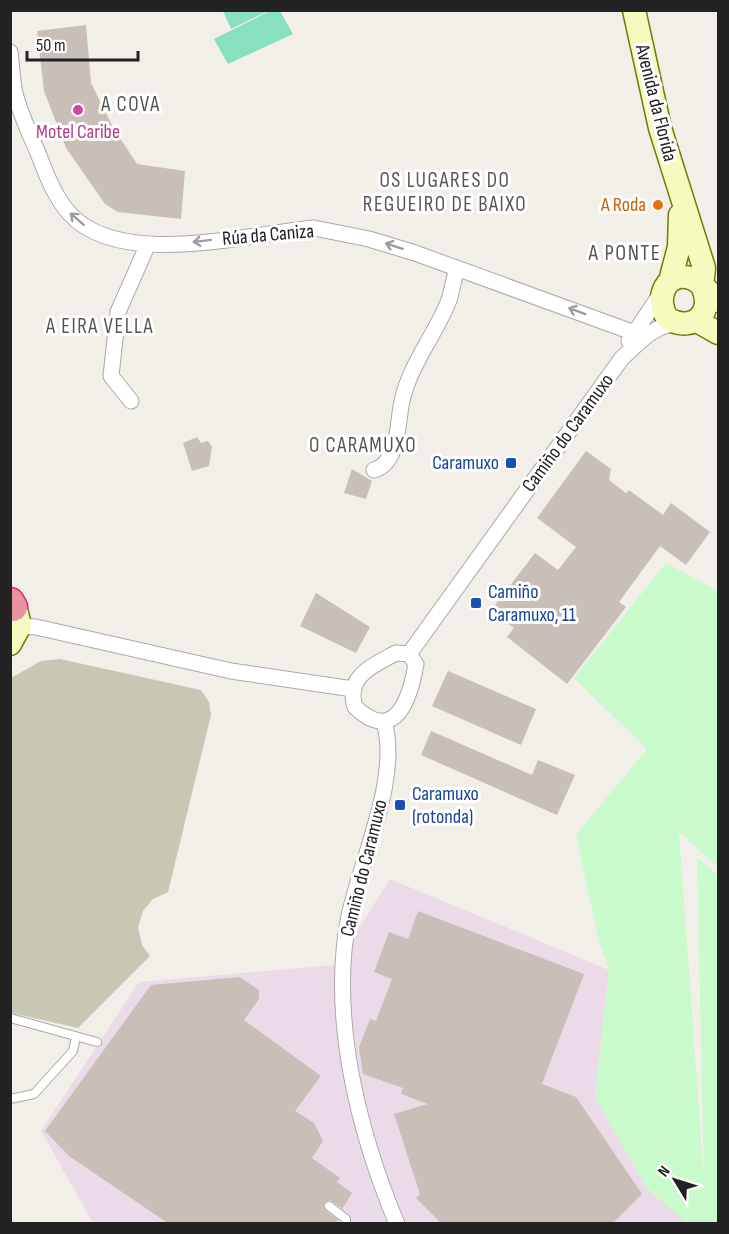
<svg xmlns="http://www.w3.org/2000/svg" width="729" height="1234" viewBox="0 0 729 1234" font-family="'Sofia Sans Condensed',sans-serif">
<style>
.industrial{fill:#ebdbe8}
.construction{fill:#c7c7b4}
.park{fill:#c8facc}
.pitch{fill:#88e0be}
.building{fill:#c7bfb8}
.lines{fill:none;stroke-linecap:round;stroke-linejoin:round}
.service-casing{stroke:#a9a9a9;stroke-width:10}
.minor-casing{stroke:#a9a9a9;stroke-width:17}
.secondary-casing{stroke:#707d05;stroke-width:25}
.motorway-casing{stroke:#dc2a67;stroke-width:31}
.service{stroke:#fff;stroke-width:8}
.minor{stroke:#fff;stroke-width:15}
.secondary{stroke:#f7fabf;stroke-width:22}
.motorway{stroke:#e892a2;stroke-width:28}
.oneway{stroke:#9c9c9c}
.hotel-dot{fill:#d1479c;stroke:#fff;stroke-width:2}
.food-dot{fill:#e8710a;stroke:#fff;stroke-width:2}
.transit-dot{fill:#1a4fb4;stroke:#fff;stroke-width:2}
.labels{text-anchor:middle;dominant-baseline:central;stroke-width:6;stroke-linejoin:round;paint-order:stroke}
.street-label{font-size:20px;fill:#222;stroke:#fff}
.hotel-label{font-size:20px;fill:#b23c85;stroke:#fff}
.food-label{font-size:20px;fill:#c56008;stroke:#fff;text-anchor:end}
.transit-label{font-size:20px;fill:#164399;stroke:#fff;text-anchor:start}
.neighbourhood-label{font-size:21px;letter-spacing:1.5px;fill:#555;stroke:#fff}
.quarter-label{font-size:22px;letter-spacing:1.5px;fill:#555;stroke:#fff}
</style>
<rect width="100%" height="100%" fill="#f2efe9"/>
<path class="industrial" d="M390,879l219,91 -14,127 52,91 40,35h-594l-52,-92 98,-149 196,-17z"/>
<path class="construction" d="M60,659l141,31 8,12 2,13 -43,177 -15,7 -10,12 -5,16 4,18 8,11 -72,72 -67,-15v-335l30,-17z"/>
<path class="park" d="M666,563l52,28v276l-39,-35 25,347 -7,-321 21,17v348h-31l-40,-35 -52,-91 14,-127 -10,-29 -23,-106 71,-86 -73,-71z"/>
<path class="pitch" d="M272,10l8,1 13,23 -65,30 -14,-25z
M223,11h45l-37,18z"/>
<path class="building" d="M86,25l5,58 23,46 23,35 48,7 -4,48 -63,-7 -13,-8 -39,-56 -22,-57 -7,-60z
M197,437l4,6 7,-2 4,6 -3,19 -17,5 -9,-28z
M586,451l25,18 -2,11 17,13 3,-3 34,25 8,-12 39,29 -24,33 -26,-19 -41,56 7,5 -59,77 -60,-47 7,-9 -23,-18 44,-57 23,17 18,-23 -39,-29z
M352,469l20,12 -6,18 -22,-6z
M316,593l54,34 -14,26 -56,-27z
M448,671l88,38 -15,36 -89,-39z
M431,731l101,44 6,-15 37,15 -18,40 -136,-60z
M418,911l166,63 -42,110 34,13 66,97 -30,30h-170l-26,-26 4,-4 -26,-80 34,-10 -27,-10 2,-6 -40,-14 -4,-27 11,-28 6,2 16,-42 -18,-7 15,-40 19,7z
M240,977l19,13v9l-15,21 77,56 -26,35 19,12 9,18 -11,17 28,20 -3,4 15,11 -9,15 2,2 -15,-10 -6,3 1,7 13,10 -3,4h-166l-100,-68 -24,-25 106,-146z"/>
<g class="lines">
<defs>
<path id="service" d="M10,1018l87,24
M10,1099l24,-5 39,-43 3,-14
M329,1206l17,13v5"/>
<path id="minor" d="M10,52c2,14 2,28 5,41 5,21 15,41 23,60 8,21 17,45 32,61 50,55 178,20 244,14l55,11 46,14 217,79
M629,341l33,-49
M131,401l-20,-25 7,-64 30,-68
M374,470c26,-8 23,-48 28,-69 8,-37 34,-67 47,-101 3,-10 5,-21 8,-32
M20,626l16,1 195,44 122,18
M396,653l13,1 7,10c-6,35 -21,81 -61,43 -10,-31 19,-42 41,-54z
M409,654l213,-296c16,-14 32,-34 55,-34
M384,722c17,57 -25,141 -36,199 -18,99 11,212 49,303"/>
<path id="secondary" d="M634,10l26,118 44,140 -2,18
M670,281l9,-34 1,-32
M702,286c13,26 -8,47 -34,33 -15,-20 -1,-51 25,-40 9,4 18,15 25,22
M697,321l21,12
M10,605l7,8 3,13 -10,18"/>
<path id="motorway" d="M10,602l3,5"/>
</defs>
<use href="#service" class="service-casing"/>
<use href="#minor" class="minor-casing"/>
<use href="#secondary" class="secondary-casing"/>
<use href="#motorway" class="motorway-casing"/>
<use href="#service" class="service"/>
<use href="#minor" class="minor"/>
<use href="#secondary" class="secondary"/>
<use href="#motorway" class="motorway"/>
</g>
<defs><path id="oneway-shaft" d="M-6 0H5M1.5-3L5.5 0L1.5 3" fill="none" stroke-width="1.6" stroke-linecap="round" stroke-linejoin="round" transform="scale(1.5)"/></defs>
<g class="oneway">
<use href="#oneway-shaft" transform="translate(77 219) rotate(-139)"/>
<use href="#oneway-shaft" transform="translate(202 241) rotate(173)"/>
<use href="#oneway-shaft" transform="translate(394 246) rotate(-162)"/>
<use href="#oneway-shaft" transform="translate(577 311) rotate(-159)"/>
</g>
<circle class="hotel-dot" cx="78" cy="110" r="6"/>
<circle class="food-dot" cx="658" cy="205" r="6"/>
<g class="transit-dot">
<rect x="505" y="457" width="12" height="12" rx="3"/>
<rect x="470" y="597" width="12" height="12" rx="3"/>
<rect x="394" y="799" width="12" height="12" rx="3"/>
</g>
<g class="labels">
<g class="street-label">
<text transform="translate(656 103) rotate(76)">Avenida da Florida</text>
<text transform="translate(268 235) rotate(-5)">Rúa da Caniza</text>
<text transform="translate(568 433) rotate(-54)">Camiño do Caramuxo</text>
<text transform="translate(364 868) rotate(-76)">Camiño do Caramuxo</text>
</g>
<g class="hotel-label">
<text x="78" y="132">Motel Caribe</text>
</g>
<g class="food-label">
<text x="646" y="205">A Roda</text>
</g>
<g class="transit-label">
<text x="499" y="463" text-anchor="end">Caramuxo</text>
<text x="488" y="592">Camiño<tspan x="488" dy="23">Caramuxo, 11</tspan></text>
<text x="412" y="794">Caramuxo<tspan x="412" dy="23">(rotonda)</tspan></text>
</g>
<g class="neighbourhood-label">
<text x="131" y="104">A COVA</text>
<text x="445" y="180">OS LUGARES DO<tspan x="445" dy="24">REGUEIRO DE BAIXO</tspan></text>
<text x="100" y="326">A EIRA VELLA</text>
<text x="363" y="445">O CARAMUXO</text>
</g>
<g class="quarter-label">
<text x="625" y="253">A PONTE</text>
</g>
</g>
<rect width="729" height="1234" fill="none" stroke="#222222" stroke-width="24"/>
<g transform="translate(675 1180) rotate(308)" stroke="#ffffff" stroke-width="4.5" paint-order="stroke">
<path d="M0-4.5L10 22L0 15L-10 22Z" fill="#222222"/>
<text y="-9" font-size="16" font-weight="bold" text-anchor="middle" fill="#222222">N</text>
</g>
<path d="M27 51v9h111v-9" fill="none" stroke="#222222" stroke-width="3"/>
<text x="36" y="51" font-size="18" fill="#222222" stroke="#ffffff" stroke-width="4.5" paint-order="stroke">50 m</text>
</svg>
